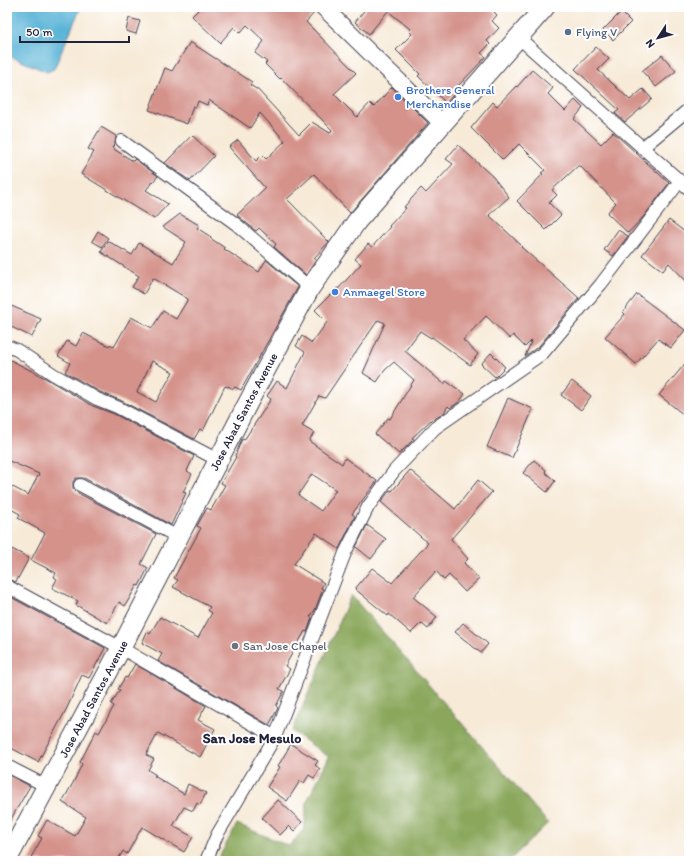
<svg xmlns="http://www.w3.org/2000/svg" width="696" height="868" viewBox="0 0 696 868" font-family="Itim,sans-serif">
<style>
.forest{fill:#8aa75b;stroke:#56644b}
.water{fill:#59b3d7;stroke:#3e6a89}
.building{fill:#d4928a;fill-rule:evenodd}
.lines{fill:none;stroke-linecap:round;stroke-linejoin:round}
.minor-casing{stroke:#424052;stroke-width:14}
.secondary-casing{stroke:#424052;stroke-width:18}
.trunk-casing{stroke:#424052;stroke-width:21}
.minor{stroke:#fff;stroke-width:12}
.secondary{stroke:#fff;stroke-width:16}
.trunk{stroke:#fff;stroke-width:19}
.service-dot{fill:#5c6f8a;stroke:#fff;stroke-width:1.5}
.shop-dot{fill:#3f7fe0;stroke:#fff;stroke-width:1.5}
.worship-dot{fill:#6b7280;stroke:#fff;stroke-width:1.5}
.labels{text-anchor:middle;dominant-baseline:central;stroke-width:4;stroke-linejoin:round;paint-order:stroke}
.service-label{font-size:12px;fill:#4e5e75;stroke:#fff;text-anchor:start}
.shop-label{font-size:12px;fill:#366cbe;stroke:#fff;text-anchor:start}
.street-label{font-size:12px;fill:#22223b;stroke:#fff}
.worship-label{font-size:12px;fill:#5b616d;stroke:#fff;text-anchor:start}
.quarter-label{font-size:14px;font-weight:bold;fill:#22223b;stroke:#fff}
</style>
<rect width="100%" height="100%" fill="#fff"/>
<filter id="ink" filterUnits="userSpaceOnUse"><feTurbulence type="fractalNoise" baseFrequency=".025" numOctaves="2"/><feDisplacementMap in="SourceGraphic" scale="8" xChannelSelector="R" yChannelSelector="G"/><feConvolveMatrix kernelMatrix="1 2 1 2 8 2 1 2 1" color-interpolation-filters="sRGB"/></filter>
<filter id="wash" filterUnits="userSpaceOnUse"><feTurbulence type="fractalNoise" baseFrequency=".012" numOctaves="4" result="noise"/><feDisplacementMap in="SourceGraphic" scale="16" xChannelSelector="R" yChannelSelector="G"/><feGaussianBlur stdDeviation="0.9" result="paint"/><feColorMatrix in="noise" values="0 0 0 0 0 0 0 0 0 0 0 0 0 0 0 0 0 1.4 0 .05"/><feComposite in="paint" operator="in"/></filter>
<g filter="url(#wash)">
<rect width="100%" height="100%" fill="#f7ead7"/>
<path class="forest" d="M351,595l197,228 -39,38h-292l20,-37 52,22 15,-17 3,-28 22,-44 -37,-26z"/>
<path class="water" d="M7,7h74l-27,62 -7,3 -40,-17z"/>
<g id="blocks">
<path class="building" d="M201,7h113l1,5 -9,10 50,51 -22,21 23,23 13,-14 4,4 18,-20 36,36 -78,90 -36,-39 -27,25 42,43 -15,16 2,2 -10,15 -32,-28 2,-3 -17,-16 -3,3 -19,-16 28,-27 -36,-41 9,-7 18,21 6,-6 4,4 19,-18 -25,-28 -10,15 -41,-28 -2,5 -9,-4 -2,6 -3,-1 -6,18 -38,-14 16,-42 7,3 18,-29 62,40 -2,3 8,5 41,45 13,-13 18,11 2,-3 -51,-52 -1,1 -15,-15 2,-2 -12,-9 9,-12 -17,-16 -7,8 -6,-6 -14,16 -28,-27z
M367,7h131l-4,5 3,3 -5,6 7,7 -12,13 3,3 -9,9 5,4 -31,32 2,1 -11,13 -28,-27 2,-2 -24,-24 16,-16 -3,-3 1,-2 -22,-18 -19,23 -14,-12z
M621,12l10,10 -18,18 -10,-10z
M129,18l11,3 -4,13 -10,-3z
M596,47l13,12 -11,11 32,30 13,-11 9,10 -27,23 -10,-9 4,-3 -44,-41z
M662,55l14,16 -20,16 -14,-16z
M532,70l21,18 -5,6 17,17 10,-11 8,8 -9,11 27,25 12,-12 56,51 -24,32 -17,18 -21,-20 9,-10 -37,-38 -27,25 5,5 -8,8 12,12 -15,15 -29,-29 26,-27 -2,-1 4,-3 -26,-26 -16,16 -32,-32 22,-26 4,4 19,-20 1,1z
M101,127l15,9 -1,7 -3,5 21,13 2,-2 23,17 -12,14 22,14 -14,15 -73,-45 13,-22 -6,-3z
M192,135l22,21 -24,25 -25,-18z
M458,145l35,32 16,20 -20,18 33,31 -1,1 58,51 -40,48 -14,10 7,-16 -7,7 -12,-12 -3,4 -24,-23 -23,24 15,14 -8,11 -38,-28 -1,1 -11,-7 -15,20 39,33 2,-3 19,13 -6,8 -9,6 -2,-2 -4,7 -11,7 -1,-1 -20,19 2,1 -15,15 -24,-20 13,-16 2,1 24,-39 -20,-18 -9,8 -8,12 -14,-9 22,-50 -7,-3 -53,78 -6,-2 -17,30 12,7 -5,8 33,23 3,-6 32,23 -25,33 3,2 -16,33 -23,-16 -22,31 30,19 -3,5 2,1 -8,21 -5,7 2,1 -5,14 -2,-1 -20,35 5,3 -11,20 5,2 -8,15 2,2 -9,17 -111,-64 4,-7 -20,-11 5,-11 3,2 10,-17 38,21 14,-25 -4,-3 2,-3 -37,-20 5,-7 -4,-2 27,-50 -4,-2 10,-18 4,2 14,-25 -4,-2 15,-26 -1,-1 7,-17 2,1 27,-41 -4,-3 10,-15 10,7 18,-36 -9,-6 6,-10 10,7 15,-21 -12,-12 22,-22 1,1 23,-25 -6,-5 13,-15 4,3 18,-20 -1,-1 17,-18 -2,-1 17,-19 5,5 27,-29 -7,-5zM312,474l24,16 -15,21 -23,-16z
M180,214l19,11 -2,3 14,9 -1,1 15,10 -1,1 35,23 7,-12 32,27 -57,103 -6,-3 -2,2 -5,-3v1l-3,-1 -22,45 -3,-2 -6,10 -74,-39 -20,-8 -35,-20 5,-9 -12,-7 9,-15 9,5 7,-13 26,13 1,-2 4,3 17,-30 21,11 11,-17 13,8 12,-20 -35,-21 -9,16 -12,-7 7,-11 -38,-24 7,-11 24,14 7,-12 34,20 13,-21 -23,-15zM152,361l21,11 -17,30 -19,-10z
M669,220l20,15v49l-20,-21 -6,8 -21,-16z
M618,230l10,6 -15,20 -9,-6z
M98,231l10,7 -6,9 -10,-6z
M637,294l48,36 -14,18 -13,-9 -22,25 -31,-27 20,-23 -2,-2z
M7,304l34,15 -9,18 -25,-12z
M491,353l14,14 -10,10 -14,-13z
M7,358l38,20 48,28 21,8 80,42 -7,15 5,3 -9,18 3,1 -15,32 -87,-47h-8l-3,4v7l3,3 80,42 -15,30 7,4 -9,18 -2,-1 -12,21 -6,-4 -12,21 -31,-18 2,-4 -26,-13 5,-9 -3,-2 2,-4 -25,-13 14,-27 -27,-15 2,-4 -13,-7v-23l21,11 11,-21 -32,-14z
M689,359v60l-30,-24z
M572,381l19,15 -10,14 -20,-15z
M508,398l25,11 -21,49 -25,-11z
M534,460l12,10 -1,2 10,9 -8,11 -24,-19z
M410,470l45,39 23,-29 14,12 -41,47 17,20 -4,4 15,16 -14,13 -16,-17 -5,5 -8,-9 -23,26 24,20 -9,12 -7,-6 -10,10 -22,-19 -1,2 -33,-27 17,-21 20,15 36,-40 -47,-41 9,-12 2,1z
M367,525l19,14 -15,20 -15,-12z
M12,549l17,9 -13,24 -9,-3v-21z
M7,595l98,53 -16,30 -7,-3 -15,33 -29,54 -31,-16z
M463,623l25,21 -7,9 -26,-21z
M135,664l71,42 -8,14 17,9 -15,28 -42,-24 -12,22 8,4 -6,11 8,5 -2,1 30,18 4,-10 18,9 -6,12 -3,-2 -4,8 -9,-4 -11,19 20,11 -9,15 -42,-25 -15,27 -4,-3 -6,10h-88l13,-23 -4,-2 9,-16 28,16 11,-19 -24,-15 11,-19 9,-19 -2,-2 16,-31 3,2 15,-27 -3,-2 9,-14 -2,-1 7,-12 2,1z
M291,744l27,17 -3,4 5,4 -6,9 -5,-3 -5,8 -4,-2 -13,20 -20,-14 13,-20 -2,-1z
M7,774l23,12 -23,40z
M278,800l24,22 -8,9 -5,-5 -9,9 -18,-17z"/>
</g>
</g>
<g filter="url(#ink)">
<use href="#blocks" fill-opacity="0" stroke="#424052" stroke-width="1"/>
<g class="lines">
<defs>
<path id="minor" d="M518,37l171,152
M122,141l114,83 74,64
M642,148l47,-39
M7,346l10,4 36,24 44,25 20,8 101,53
M80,485l98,52
M7,586l114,62 154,89
M7,766l39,20
M206,861l11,-26 58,-98 70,-184 23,-46 26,-36 41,-43 108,-75 58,-69 79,-103"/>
<path id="secondary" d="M323,7l120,117"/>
<g id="trunk">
<path id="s1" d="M7,860l114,-212 129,-249 60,-111 47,-67 188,-214"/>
</g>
</defs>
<use href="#minor" class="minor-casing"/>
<use href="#secondary" class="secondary-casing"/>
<use href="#trunk" class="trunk-casing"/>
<use href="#minor" class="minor"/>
<use href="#secondary" class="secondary"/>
<use href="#trunk" class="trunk"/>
</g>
</g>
<circle class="service-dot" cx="568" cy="32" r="4"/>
<g class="shop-dot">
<circle cx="398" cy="97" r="4"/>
<circle cx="335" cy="292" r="4"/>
</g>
<circle class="worship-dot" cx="235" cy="646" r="4"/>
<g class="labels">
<g class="service-label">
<text x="576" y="32">Flying V</text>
</g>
<g class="shop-label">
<text x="406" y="90">Brothers General<tspan x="406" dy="14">Merchandise</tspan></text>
<text x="343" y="292">Anmaegel Store</text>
</g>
<g class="street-label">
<text stroke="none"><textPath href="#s1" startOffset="507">Jose Abad Santos Avenue</textPath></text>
<text stroke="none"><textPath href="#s1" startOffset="183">Jose Abad Santos Avenue</textPath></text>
</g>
<g class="worship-label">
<text x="243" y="646">San Jose Chapel</text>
</g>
<g class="quarter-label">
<text x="252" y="738">San Jose Mesulo</text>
</g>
</g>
<rect width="696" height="868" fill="none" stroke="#fff" stroke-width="24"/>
<g transform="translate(658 38) rotate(234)" stroke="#ffffff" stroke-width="3" paint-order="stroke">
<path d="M0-3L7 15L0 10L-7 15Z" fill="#22223b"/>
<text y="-6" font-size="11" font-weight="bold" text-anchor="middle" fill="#22223b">N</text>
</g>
<path d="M20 36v6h109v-6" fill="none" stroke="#22223b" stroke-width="2"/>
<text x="26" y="36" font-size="12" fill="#22223b" stroke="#ffffff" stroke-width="3" paint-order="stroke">50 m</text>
</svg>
